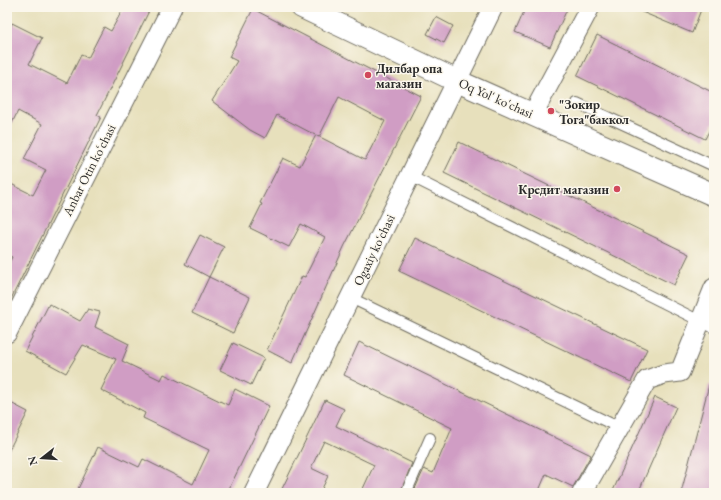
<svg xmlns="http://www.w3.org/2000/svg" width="721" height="500" viewBox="0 0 721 500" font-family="'EB Garamond',serif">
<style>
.building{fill:#d09dc4}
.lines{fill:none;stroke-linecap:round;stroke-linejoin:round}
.service-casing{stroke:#6d6a5e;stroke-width:12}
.minor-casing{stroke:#6d6a5e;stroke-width:21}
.tertiary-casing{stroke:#6d6a5e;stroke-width:24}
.service{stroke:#fff;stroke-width:10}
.minor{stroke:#fff;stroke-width:19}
.tertiary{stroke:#fff;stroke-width:22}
.poi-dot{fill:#d1495b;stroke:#fbf7ec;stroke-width:1.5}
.labels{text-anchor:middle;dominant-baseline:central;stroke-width:3;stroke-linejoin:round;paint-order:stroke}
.poi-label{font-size:13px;font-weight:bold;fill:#2b2b2b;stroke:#fbf7ec;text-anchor:start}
.street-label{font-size:13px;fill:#2b2b2b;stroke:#fbf7ec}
</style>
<rect width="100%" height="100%" fill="#fbf7ec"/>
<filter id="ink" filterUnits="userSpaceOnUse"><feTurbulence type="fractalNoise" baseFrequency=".025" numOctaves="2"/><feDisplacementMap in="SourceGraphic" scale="8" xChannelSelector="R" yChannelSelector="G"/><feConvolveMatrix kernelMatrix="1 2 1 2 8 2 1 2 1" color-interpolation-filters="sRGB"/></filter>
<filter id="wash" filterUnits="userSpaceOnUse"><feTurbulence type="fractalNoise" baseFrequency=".012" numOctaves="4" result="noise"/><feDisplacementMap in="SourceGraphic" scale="16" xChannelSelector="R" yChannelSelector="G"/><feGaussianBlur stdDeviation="0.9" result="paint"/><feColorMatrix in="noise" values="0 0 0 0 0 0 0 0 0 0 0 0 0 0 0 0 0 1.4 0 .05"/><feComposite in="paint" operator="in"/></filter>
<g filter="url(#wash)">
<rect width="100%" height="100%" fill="#e7e0bc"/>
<g id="blocks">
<path class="building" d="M124,7h27l-54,108 4,2 -94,190v-40l5,-10 -5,-2v-73l26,13 13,-25 -22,-11 18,-35 -24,-13 -11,22v-99l5,-11 30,15 -13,26 38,19 14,-28 7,3 16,-31 7,4z
M526,7h42l-18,40 -35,-15z
M630,7h72l-10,26z
M253,9l168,87 -77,151 -52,116 -25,-13 35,-74 3,1 20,-40 -24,-13 -12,23 -39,-19 12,-24 -2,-1 23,-45 17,8 16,-31 49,25 20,-39 -46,-24 -20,40 -42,-22 -12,23 -15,-8 -38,-29 25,-40 -8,-4z
M436,17l17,9 -9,17 -17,-9z
M597,35l117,58v28l-9,18 -128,-63z
M459,142l230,112 -15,31 -230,-112z
M200,235l24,12 -15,30 -24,-13z
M415,238l232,111 -16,33 -232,-111z
M209,277l41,20 -17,36 -41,-20z
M49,304l31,17 8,-12 12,3 -5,15 34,17 -7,17 39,19 3,-6 64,31 7,-16 34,17 -42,87h-151l22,-46 41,20 4,-8 50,25 16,-34 -66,-32 2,-5 -44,-23 15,-31 -33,-14 -17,28 -41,-22z
M359,342l232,113 -18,32 -27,-13 -8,19h-125l11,-24 9,4 19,-45 -108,-53z
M233,343l31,15 -13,27 -31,-15z
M709,385h5v108h-33z
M655,397l21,10 -38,86h-26z
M325,400l19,9 -8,17 76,37 -12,30h-39l13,-28 -50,-24 -13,27 17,8 -8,17h-40z
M7,401l21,11 -21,42z"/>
</g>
</g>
<g filter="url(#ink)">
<use href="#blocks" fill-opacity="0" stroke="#6d6a5e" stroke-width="1"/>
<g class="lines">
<defs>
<path id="service" d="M577,103l137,63
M410,176l304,152
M351,298l269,130
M406,493l24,-55"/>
<path id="minor" d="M533,114l57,-107
M7,333l165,-326
M254,493l239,-486
M582,493l65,-113 17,-6 16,-2 34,-84"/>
<path id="tertiary" d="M302,7l155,74 257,114"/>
</defs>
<use href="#service" class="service-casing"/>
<use href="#minor" class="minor-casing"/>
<use href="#tertiary" class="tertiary-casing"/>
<use href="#service" class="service"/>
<use href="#minor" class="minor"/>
<use href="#tertiary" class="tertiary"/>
</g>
</g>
<g class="poi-dot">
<circle cx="368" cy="75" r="4"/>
<circle cx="551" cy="111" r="4"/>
<circle cx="617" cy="189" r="4"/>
</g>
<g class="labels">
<g class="poi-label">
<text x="376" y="68">Дилбар опа<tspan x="376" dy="15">магазин</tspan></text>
<text x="559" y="104">"Зокир<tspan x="559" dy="15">Тога"баккол</tspan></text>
<text x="609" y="189" text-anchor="end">Кредит магазин</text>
</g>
<g class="street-label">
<text transform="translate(496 98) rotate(24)">Oq Yol' ko'chasi</text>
<text transform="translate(89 170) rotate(-63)">Anbar Otin koʻchasi</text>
<text transform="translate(374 250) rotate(-64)">Ogaxiy koʻchasi</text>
</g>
</g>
<rect width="721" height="500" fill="none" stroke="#fbf7ec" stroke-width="24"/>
<g transform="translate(42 458) rotate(253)" stroke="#fbf7ec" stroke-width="3" paint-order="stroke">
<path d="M0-3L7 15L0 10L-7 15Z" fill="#2b2b2b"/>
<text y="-6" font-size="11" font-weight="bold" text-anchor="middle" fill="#2b2b2b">N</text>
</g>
</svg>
